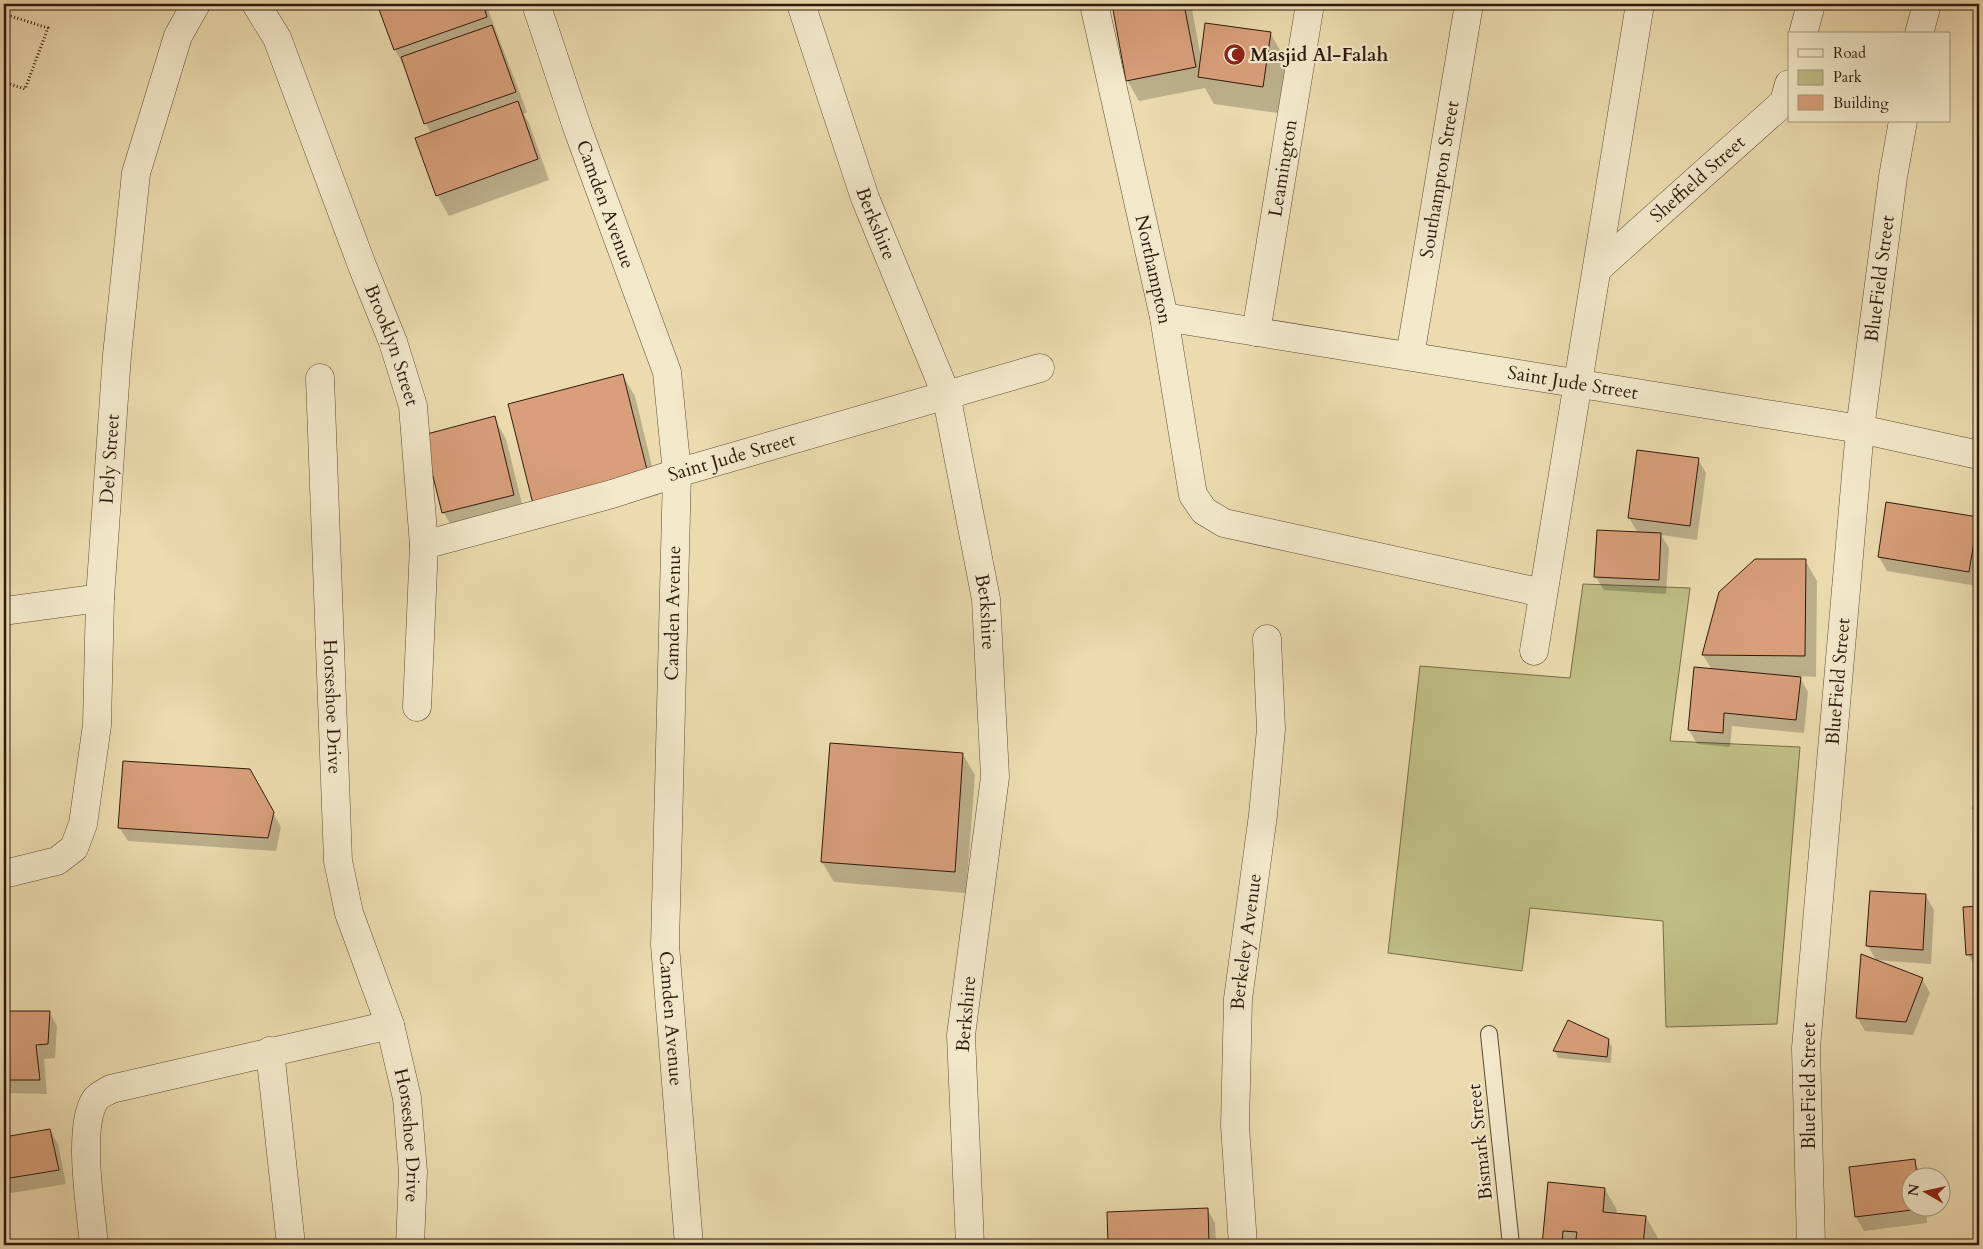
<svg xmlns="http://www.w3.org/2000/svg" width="1983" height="1249" viewBox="0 0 1983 1249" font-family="Cardo,serif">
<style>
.green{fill:#bfbe85;stroke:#786b4a}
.shadow{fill:#0003}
.building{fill:#d89f7a;stroke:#30180f}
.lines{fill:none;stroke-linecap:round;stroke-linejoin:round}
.service-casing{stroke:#5f4937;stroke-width:18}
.minor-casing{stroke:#5f4937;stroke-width:29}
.tertiary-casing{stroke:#5f4937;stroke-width:29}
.path{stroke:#30180f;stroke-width:3;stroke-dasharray:1 2.5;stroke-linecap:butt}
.service{stroke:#f2e8ca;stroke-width:16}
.minor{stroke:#f2e8ca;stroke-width:28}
.tertiary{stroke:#f2e8ca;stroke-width:28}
.labels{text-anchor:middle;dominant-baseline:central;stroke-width:4.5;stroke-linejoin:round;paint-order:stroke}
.poi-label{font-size:19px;font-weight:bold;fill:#30180f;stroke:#f2e8ca;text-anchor:start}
.street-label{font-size:19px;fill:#30180f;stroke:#f2e8ca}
</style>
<rect width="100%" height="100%" fill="#ebdbae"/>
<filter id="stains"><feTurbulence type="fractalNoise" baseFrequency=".004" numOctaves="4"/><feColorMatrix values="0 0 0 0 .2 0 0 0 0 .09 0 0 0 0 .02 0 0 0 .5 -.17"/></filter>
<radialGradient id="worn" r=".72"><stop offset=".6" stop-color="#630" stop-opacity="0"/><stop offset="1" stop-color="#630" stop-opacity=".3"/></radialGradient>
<path class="green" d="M1583,584l107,4 -20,153 130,6 -23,277 -111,3 -3,-106 -133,-13 -8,63 -134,-18 32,-287 150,12z"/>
<path class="shadow" d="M379,4h107l41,108 -3,2 5,9 20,57 -100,36 -12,-21 -6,-62 -5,-9 -19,-53 -12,-21z
M1113,4h78l10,54 69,-25 16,27 -8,53 -64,-9 -9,-16 -66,13 -12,-21z
M623,376l12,20 24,99 -113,29z
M494,418l12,21 19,77 -69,18 -12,-21 -19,-77z
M1698,459l8,14 -9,67 -36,-5 8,13 -3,46 -62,-4 -9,-14 43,-43 -9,-15z
M1977,518l2,4v48l-2,16 -90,-15 -8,-14z
M1805,560l12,21 -1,96 -17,-1 9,16 -4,41 -72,-7 -2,21 -33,-3 -8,-14 23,-60 -9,-15 17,-62z
M963,755l12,20 -9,118 -132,-11 -12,-20z
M249,770l32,57 -5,24 -148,-10 -9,-14z
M1979,773v44l-5,-9z
M1871,893l55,3 8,14 -3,54 -55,-4 -8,-14z
M1979,907v61h-3l-8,-14 -3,-46z
M1922,979l8,14 -17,42 -48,-4 -8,-14z
M49,1012l8,14 -2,32 -11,1 3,35 -43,-1v-80z
M1568,1022l40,18 4,7 -1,16 -53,-5 -3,-7z
M50,1130l8,14 8,40 -55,9 -7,-12v-43z
M1914,1161l8,15h-12v30h16l1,17 -63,8 -8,-14z
M1550,1184l55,5 12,21 -1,4 30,3 12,21 -1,7h-114z
M1207,1209l8,14 1,22h-107l-1,-31z"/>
<path class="building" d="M377,4h106l4,13 -93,33z
M1112,4h72l12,63 -70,14z
M1205,23l66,9 -8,55 -65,-10z
M492,25l24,67 -92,32 -23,-67z
M518,101l20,58 -102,37 -21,-58z
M623,374l25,100 -115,30 -25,-100z
M495,416l19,79 -72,18 -19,-78z
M1637,450l62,8 -9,68 -62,-8z
M1886,502l92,15 -9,55 -91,-15z
M1597,530l64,3 -2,47 -65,-3z
M1755,559h51l-1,97 -103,-1 17,-63z
M1694,667l107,10 -5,43 -72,-7 -1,20 -35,-3z
M830,743l133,10 -8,119 -134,-10z
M123,761l127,8 24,43 -6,26 -150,-10z
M1979,763v46h-6z
M1870,891l56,3 -3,56 -57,-4z
M1979,906v48l-13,1 -3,-48z
M1861,954l62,24 -17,44 -50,-4z
M4,1011h46l-2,33 -12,1 4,35h-36z
M1568,1020l41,19 -2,18 -54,-6z
M50,1129l9,41 -55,9v-42z
M1915,1159l2,17h-7v30h10v3l-65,8 -6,-50z
M1548,1182l57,6 -2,24 43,4 -3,29h-68l2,-13 -14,-1 -1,14h-20z
M1208,1208l1,37h-101l-1,-33z
M4,1241h19v4h-19z"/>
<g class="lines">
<defs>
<path id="service" d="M1489,1034l22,211"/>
<g id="minor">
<path id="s1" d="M256,4l21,34 86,230 30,74 20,64 11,139 -7,162"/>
<path id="s2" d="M801,4l64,194 81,196 40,205 9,178 -34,258 9,210"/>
<path id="s3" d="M1094,4l70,313 29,178 11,16 20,12 319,70"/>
<path d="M1803,34l8,-30"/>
<path d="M1919,34l8,-30"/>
<path id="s4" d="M1597,269l187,-167 5,-18"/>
<path id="s5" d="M1164,317l696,112 119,26"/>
<path id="s6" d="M1256,332l54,-328"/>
<path id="s7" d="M1410,356l59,-352"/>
<path id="s8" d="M320,378l18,483 11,52 41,112 17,73 6,74 -3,73"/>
<path id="s9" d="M424,545l188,-51 65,-21 363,-105"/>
<path d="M4,611l96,-13"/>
<path d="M1534,651l106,-647"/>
<path d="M270,1051l21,194"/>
<path d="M94,1245c-3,-34 -17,-117 1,-145 3,-5 11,-8 16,-11l279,-64"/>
<path id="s10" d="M1243,1245l-8,-119 3,-127 25,-184 8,-86 -4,-90"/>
<path id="s11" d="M1811,1245l-5,-197 54,-619 33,-252 10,-56"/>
</g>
<g id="tertiary">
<path id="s12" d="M536,4l42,126 89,242 10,101 -12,472 24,300"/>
<path id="s13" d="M4,874l53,-13 17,-13 9,-24 14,-99 3,-127 17,-243 19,-182 42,-137 18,-32"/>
</g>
</defs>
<use href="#service" class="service-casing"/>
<use href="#minor" class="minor-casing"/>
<use href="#tertiary" class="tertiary-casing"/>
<path class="path" d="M4,14l44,14 -23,61 -21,-7"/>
<use href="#service" class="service"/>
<use href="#minor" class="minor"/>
<use href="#tertiary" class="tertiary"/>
</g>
<defs>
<symbol id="mosque-disc" viewBox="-11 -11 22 22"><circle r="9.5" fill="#8f2418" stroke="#f2e8ca"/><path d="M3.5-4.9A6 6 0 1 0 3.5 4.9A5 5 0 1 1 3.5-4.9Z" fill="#fff"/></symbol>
</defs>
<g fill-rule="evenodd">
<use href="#mosque-disc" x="1222" y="42" width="25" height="25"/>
</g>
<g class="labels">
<g class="poi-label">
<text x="1250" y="55">Masjid Al-Falah</text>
</g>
<g class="street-label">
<text stroke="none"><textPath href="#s6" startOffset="166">Leamington</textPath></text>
<text stroke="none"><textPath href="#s4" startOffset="135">Sheffield Street</textPath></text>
<text stroke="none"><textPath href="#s7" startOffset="179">Southampton Street</textPath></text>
<text stroke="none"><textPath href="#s12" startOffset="212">Camden Avenue</textPath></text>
<text stroke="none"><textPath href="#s2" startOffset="232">Berkshire</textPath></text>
<text stroke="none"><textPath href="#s3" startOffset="272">Northampton</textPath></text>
<text stroke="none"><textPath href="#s11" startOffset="970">BlueField Street</textPath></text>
<text stroke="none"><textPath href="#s1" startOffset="368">Brooklyn Street</textPath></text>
<text stroke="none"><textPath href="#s5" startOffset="414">Saint Jude Street</textPath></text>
<text stroke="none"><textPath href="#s9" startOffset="320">Saint Jude Street</textPath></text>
<text stroke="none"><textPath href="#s13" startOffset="468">Dely Street</textPath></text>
<text stroke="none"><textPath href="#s2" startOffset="638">Berkshire</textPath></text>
<text transform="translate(673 613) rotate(-89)">Camden Avenue</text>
<text stroke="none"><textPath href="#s11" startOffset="565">BlueField Street</textPath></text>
<text stroke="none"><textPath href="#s8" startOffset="329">Horseshoe Drive</textPath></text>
<text stroke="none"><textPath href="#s10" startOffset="304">Berkeley Avenue</textPath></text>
<text transform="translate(966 1014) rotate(-85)">Berkshire</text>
<text stroke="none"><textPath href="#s12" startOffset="1038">Camden Avenue</textPath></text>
<text transform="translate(1809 1086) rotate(-90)">BlueField Street</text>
<text stroke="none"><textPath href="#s8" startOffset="768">Horseshoe Drive</textPath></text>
<text transform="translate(1480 1142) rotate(-96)">Bismark Street</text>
</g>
</g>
<rect width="1983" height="1249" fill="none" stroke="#ebdbae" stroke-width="20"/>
<rect x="5" y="5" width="1973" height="1239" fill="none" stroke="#30180f" stroke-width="2.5"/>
<rect x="10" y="10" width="1963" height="1229" fill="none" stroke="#30180f"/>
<rect x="1788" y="32" width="162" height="90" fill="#f2e8ca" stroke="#a4957f"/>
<rect x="1798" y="49" width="25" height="8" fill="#f2e8ca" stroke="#a4957f"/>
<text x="1833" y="58" font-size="15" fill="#30180f">Road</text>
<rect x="1798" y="70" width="25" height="15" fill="#bfbe85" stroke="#a4957f"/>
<text x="1833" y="82" font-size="15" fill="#30180f">Park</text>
<rect x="1798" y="95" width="25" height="15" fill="#d89f7a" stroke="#a4957f"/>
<text x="1833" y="108" font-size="15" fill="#30180f">Building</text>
<g transform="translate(1926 1192) rotate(279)"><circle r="24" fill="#f2e8ca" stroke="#a4957f"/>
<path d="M0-4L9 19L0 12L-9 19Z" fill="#8f2418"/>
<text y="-8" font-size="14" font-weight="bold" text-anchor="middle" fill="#30180f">N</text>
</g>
<rect width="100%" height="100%" filter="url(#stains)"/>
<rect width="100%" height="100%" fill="url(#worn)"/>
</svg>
